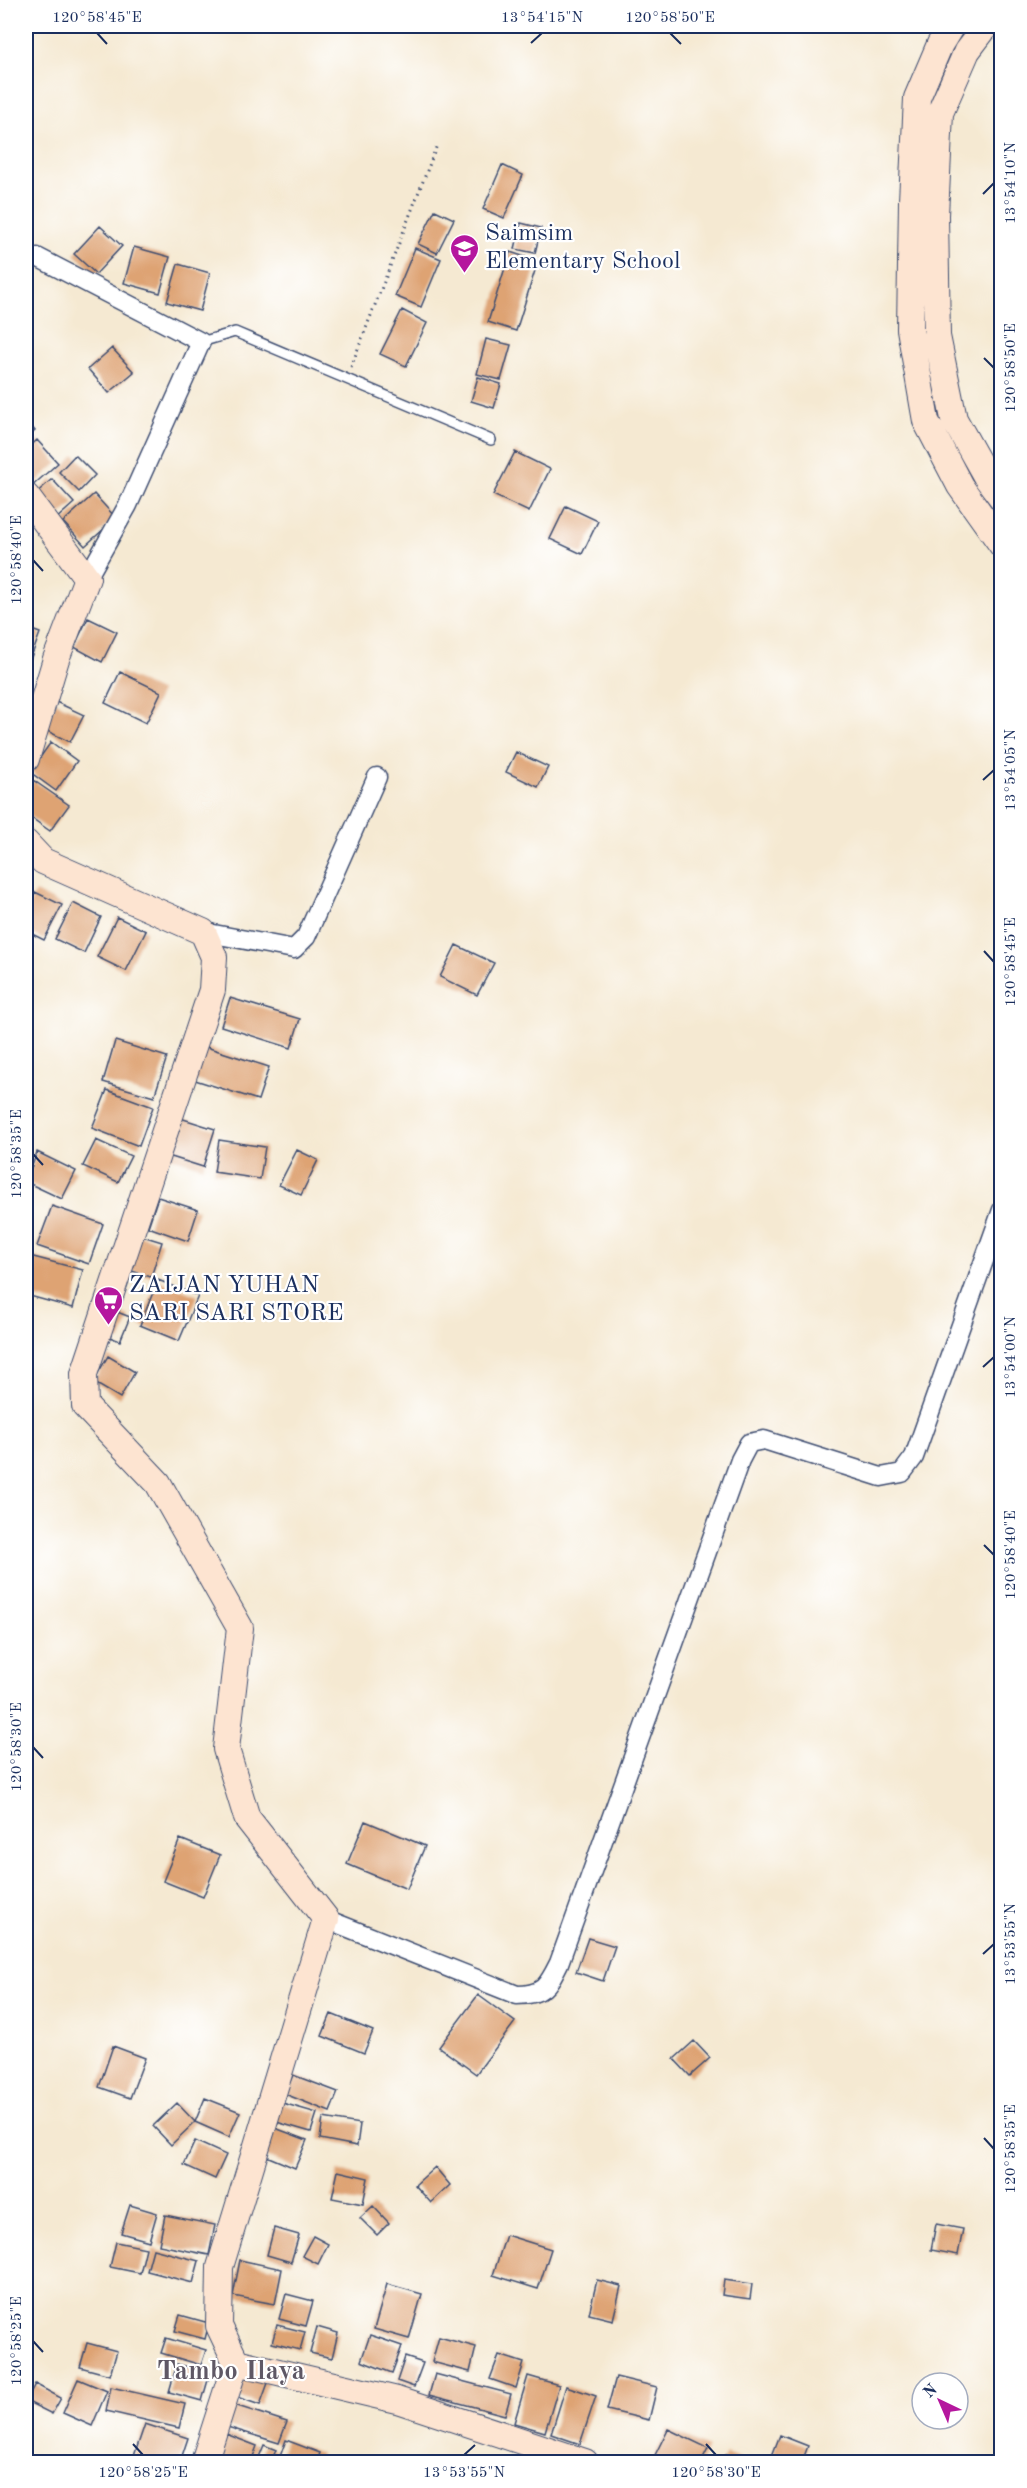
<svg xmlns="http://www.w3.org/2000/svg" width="1027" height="2488" viewBox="0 0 1027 2488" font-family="'Old Standard TT',serif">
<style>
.building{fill:#dea373}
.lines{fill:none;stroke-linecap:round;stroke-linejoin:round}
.lane-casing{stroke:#3c4b6f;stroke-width:12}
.street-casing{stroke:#3c4b6f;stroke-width:21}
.secondary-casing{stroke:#3c4b6f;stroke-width:28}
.path{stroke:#3c4b6f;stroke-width:3;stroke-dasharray:1.5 4.5;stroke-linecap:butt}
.lane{stroke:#fff;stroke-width:9}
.street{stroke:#fff;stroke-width:18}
.secondary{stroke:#fde4d1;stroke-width:26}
.ticks{fill:none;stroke:#1b2f5e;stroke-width:2}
.labels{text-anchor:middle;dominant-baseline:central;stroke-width:4.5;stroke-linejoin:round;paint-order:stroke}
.poi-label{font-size:24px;fill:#1b2f5e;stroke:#fff;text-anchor:start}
.quarter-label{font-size:27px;font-weight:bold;fill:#5f5865;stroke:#fff}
.neatline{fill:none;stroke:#1b2f5e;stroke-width:2}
.ticks-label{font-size:15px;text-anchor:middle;fill:#1b2f5e}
</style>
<rect width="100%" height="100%" fill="#fff"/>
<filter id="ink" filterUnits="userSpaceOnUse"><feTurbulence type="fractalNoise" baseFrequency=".0167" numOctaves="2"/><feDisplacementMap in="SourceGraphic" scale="12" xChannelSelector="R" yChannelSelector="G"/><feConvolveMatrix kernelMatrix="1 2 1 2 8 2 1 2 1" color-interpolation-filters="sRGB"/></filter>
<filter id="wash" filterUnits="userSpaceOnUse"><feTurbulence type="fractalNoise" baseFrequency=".008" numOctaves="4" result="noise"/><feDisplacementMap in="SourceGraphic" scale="24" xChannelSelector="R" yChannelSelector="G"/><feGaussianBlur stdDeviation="1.35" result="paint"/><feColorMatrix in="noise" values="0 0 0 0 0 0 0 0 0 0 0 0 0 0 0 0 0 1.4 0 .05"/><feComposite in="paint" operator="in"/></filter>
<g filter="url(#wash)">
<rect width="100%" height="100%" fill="#f5e9d2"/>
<g id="blocks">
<path class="building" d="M502,165l21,10 -19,43 -21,-9z
M435,210l19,9 -17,34 -19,-9z
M521,223l20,5 -6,25 -20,-4z
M100,226l22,20 -26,28 -22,-20z
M134,247l36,10 -10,36 -36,-10z
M415,248l26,11 -20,48 -26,-11z
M510,252l28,9 -22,70 -28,-9z
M178,264l32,9 -10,38 -33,-9z
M402,310l25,13 -21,43 -26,-12z
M486,339l25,6 -10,35 -24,-6z
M112,348l22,24 -25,21 -21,-24z
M478,377l23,7 -7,24 -23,-7z
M26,420l9,11 -9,8z
M37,440l21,23 -28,25 -4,-5v-33z
M515,452l35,17 -21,43 -36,-17z
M75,455l20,20 -16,17 -20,-20z
M52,479l22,24 -19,17 -22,-24z
M94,494l22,24 -31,28 -22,-24z
M566,506l32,15 -16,33 -32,-15z
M88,618l29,14 -15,30 -28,-15z
M26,628l14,5 -14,38z
M120,672l41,20 -15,31 -41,-20z
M56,702l28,13 -14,27 -27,-13z
M51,742l26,19 -21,30 -26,-19z
M516,752l32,15 -10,20 -32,-15z
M33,780l36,25 -19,26 -24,-17v-23z
M35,892l27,13 -18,35 -18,-9v-19z
M73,903l28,14 -17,36 -29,-14z
M117,917l29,14 -20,40 -29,-14z
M456,945l38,18 -17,32 -37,-18z
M230,998l70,21 -9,29 -70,-22z
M115,1041l52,16 -13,40 -51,-15z
M203,1046l66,21 -11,33 -66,-21z
M107,1090l46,17 -14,39 -47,-18z
M177,1117l38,12 -12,38 -38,-12z
M96,1140l35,16 -13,26 -35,-16z
M219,1140l46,7 -5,32 -46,-7z
M297,1150l21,10 -17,35 -22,-10z
M37,1152l39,19 -14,28 -36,-17z
M158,1197l40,13 -10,31 -40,-14z
M52,1206l51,18 -14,40 -52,-18z
M136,1234l26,8 -11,35 -26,-8z
M26,1255l57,15 -10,38 -47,-13z
M158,1280l40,16 -19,45 -39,-16z
M112,1310l18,7 -10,24 -18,-7z
M26,1335h3l-2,21h-1z
M108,1356l27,16 -15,26 -27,-16z
M365,1821l60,25 -18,43 -60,-25z
M180,1839l40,16 -17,42 -40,-16z
M588,1938l27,8 -12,35 -27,-9z
M478,1995l37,27 -39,52 -37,-27z
M331,2014l42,17 -9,22 -42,-17z
M694,2041l16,17 -20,18 -16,-17z
M113,2046l32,12 -15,40 -31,-11z
M293,2075l45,17 -8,20 -45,-18z
M205,2098l35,14 -11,25 -34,-15z
M279,2102l38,11 -6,19 -38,-11z
M177,2103l18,19 -24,23 -18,-19z
M323,2118l37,6 -3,22 -37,-7z
M275,2128l32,12 -12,28 -31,-13z
M195,2141l31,14 -11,24 -31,-14z
M435,2167l15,18 -19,18 -16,-18z
M338,2171l30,7 -5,26 -31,-6z
M130,2205l27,8 -8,28 -28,-8z
M373,2206l16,17 -12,12 -17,-17z
M165,2215l50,10 -6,30 -50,-10z
M936,2224l27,5 -5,26 -27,-5z
M274,2228l25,7 -8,27 -24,-7z
M506,2235l45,14 -13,40 -45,-14z
M313,2236l15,8 -10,20 -16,-8z
M116,2242l30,6 -6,25 -30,-6z
M153,2249l46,12 -6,22 -46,-12z
M240,2260l42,9 -7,35 -42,-8z
M597,2280l24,6 -8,34 -24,-6z
M724,2280l28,4 -2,15 -28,-4z
M387,2284l35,10 -13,45 -35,-10z
M286,2294l27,7 -7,25 -27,-7z
M180,2315l29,8 -4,16 -30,-8z
M277,2325l28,7 -5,18 -28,-7z
M317,2327l21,6 -6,25 -22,-5z
M370,2335l32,11 -10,27 -31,-12z
M439,2337l37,10 -6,25 -38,-10z
M166,2338l40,12 -5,15 -40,-12z
M87,2343l30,8 -7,24 -30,-8z
M499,2355l25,8 -8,25 -26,-9z
M405,2357l18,6 -9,24 -17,-6z
M177,2364l33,9 -8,28 -33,-9z
M242,2374l26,9 -8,22 -26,-9z
M435,2374l76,20 -6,21 -76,-20z
M528,2376l31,9 -14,47 -31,-9z
M616,2377l41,10 -8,33 -42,-10z
M78,2379l29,12 -15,35 -29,-13z
M35,2384l26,14 -9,16 -26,-13z
M566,2386l30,10 -16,48 -29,-10z
M111,2387l74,17 -6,24 -73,-17z
M231,2404l56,18 -8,21 -55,-17z
M145,2424l43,14 -8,24h-37l-10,-3z
M668,2429l40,19 -7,14h-35l-12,-5z
M226,2434l31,12 -6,16h-36z
M780,2435l28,11 -6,16 -32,-1z
M286,2440l34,13 -3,9h-39z
M264,2445l12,5 -5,12h-14z
M726,2454l21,8h-25z"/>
</g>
</g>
<g filter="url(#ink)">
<use href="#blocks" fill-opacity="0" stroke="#3c4b6f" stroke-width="1.5"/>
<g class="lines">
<defs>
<path id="lane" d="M201,342l34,-10 256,108"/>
<path id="street" d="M37,257l164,85 -73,163 -41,73
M203,932l91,17 12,-12 71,-160
M326,1919l191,76c27,0 31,-10 42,-32l181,-503 9,-17 15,-3 117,37 21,-4 12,-16 88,-247"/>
<path id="secondary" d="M951,26l-11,18 -23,54 -5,103 -2,128 16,92 34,65 42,59
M986,26l-19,25 -27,62 -5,102 2,121 17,83 33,59 15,20
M26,496l61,82 -31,81 -30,100
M26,843l17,18 160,71 11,25 -2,33 -128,384 1,32 73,77 82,145 -14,121 21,69 79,101 -106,348 -1,59 17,36 161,38 188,62
M204,2462l32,-100"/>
</defs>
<use href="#lane" class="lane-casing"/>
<use href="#street" class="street-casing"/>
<use href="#secondary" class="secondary-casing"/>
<path class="path" d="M351,367l86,-222"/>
<use href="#lane" class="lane"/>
<use href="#street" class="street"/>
<use href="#secondary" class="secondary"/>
</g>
</g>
<path class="ticks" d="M97,33l10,11M670,33l11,11M531,43l11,-10M983,194l11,-11M984,358l10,10M33,560l10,11M983,780l11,-10M984,951l10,11M33,1154l10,11M983,1367l11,-10M984,1545l10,10M33,1747l10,11M983,1954l11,-10M984,2138l10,11M33,2341l10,11M133,2444l10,11M706,2444l10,11M464,2455l11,-10"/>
<defs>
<symbol id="school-pin" viewBox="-11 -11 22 30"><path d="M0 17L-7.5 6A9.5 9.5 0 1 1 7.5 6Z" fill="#b5179e" stroke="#fff"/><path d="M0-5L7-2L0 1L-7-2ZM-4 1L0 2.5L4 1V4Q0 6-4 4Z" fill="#fff"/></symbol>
<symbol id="supermarket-pin" viewBox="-11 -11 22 30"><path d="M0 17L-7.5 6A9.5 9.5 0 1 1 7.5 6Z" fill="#b5179e" stroke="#fff"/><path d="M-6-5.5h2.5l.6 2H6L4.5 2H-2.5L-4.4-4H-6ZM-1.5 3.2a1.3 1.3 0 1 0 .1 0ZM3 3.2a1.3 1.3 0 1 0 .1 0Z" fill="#fff"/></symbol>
</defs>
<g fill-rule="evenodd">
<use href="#school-pin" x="448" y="232" width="33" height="45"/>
<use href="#supermarket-pin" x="92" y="1284" width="33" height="45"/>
</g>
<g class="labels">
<g class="poi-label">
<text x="485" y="234">Saimsim<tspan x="485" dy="28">Elementary School</tspan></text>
<text x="129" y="1286">ZAIJAN YUHAN<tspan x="129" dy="28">SARI SARI STORE</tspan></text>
</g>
<g class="quarter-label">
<text x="231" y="2371">Tambo Ilaya</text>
</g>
</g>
<rect width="1027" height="2488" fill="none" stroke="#fff" stroke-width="66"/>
<g transform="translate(940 2401) rotate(316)"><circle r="28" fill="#ffffff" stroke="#a4acbf" stroke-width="1.5"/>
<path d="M0-4.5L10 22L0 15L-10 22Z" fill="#b5179e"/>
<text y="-9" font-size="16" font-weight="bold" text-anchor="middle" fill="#1b2f5e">N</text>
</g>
<rect x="33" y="33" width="961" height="2422" class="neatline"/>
<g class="ticks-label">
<text x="97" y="22">120°58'45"E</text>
<text x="542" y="22">13°54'15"N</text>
<text x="670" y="22">120°58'50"E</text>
<text transform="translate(1010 183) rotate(-90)" y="5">13°54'10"N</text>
<text transform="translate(1010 368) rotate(-90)" y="5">120°58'50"E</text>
<text transform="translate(16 560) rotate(-90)" y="5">120°58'40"E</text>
<text transform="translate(1010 770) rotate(-90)" y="5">13°54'05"N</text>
<text transform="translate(1010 962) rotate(-90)" y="5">120°58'45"E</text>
<text transform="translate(16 1154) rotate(-90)" y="5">120°58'35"E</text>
<text transform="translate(1010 1357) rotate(-90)" y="5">13°54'00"N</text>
<text transform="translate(1010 1555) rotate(-90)" y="5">120°58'40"E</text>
<text transform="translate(16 1747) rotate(-90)" y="5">120°58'30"E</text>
<text transform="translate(1010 1944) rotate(-90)" y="5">13°53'55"N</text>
<text transform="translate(1010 2149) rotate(-90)" y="5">120°58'35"E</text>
<text transform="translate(16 2341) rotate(-90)" y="5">120°58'25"E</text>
<text x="143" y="2477">120°58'25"E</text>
<text x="464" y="2477">13°53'55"N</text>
<text x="716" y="2477">120°58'30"E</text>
</g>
</svg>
